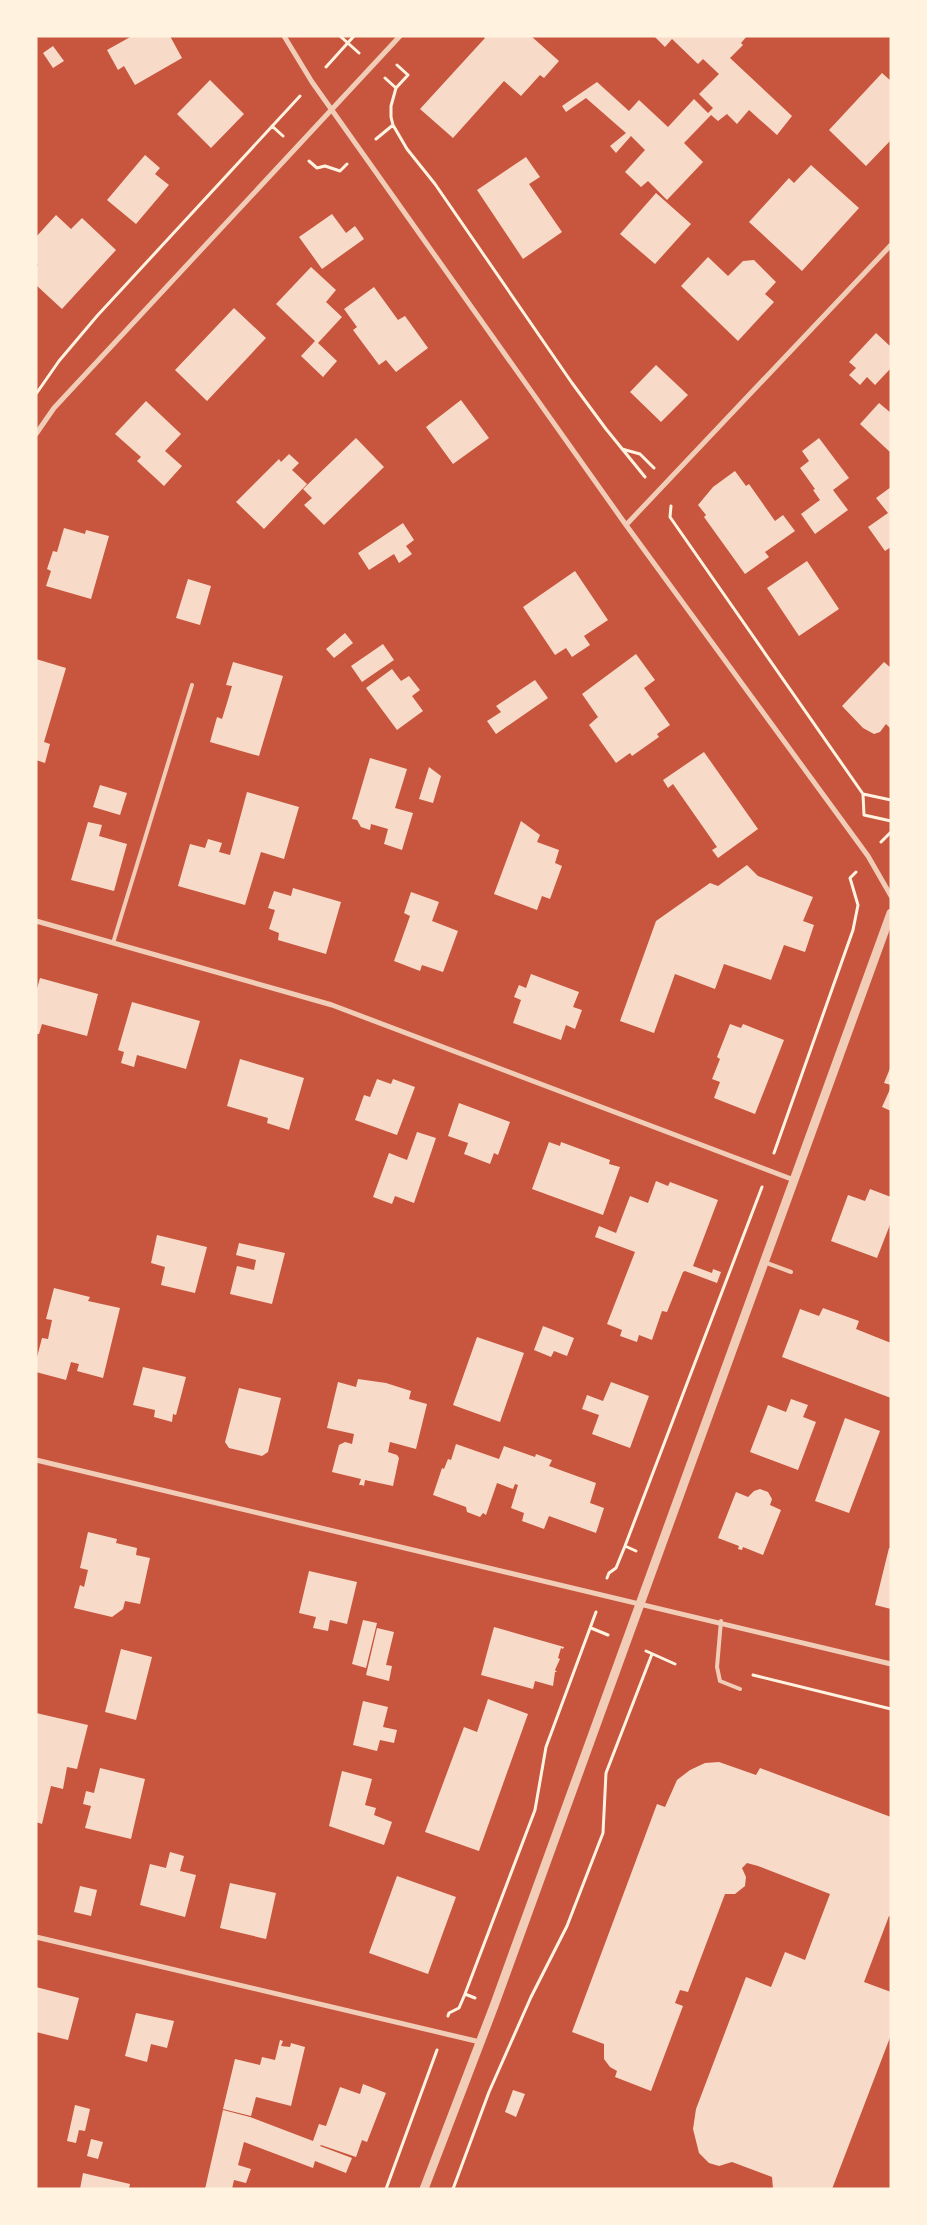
<svg xmlns="http://www.w3.org/2000/svg" width="927" height="2225" viewBox="0 0 927 2225" font-family="'PT Sans Narrow',sans-serif">
<style>
.building{fill:#f7dbc8}
.lines{fill:none;stroke-linecap:round;stroke-linejoin:round}
.path{stroke:#fff3e0;stroke-width:3}
.service{stroke:#f1ccb7;stroke-width:4}
.minor{stroke:#f1ccb7;stroke-width:5}
.tertiary{stroke:#f1ccb7;stroke-width:9}
</style>
<rect width="100%" height="100%" fill="#c8553d"/>
<path class="building" d="M132,36h38l12,22 -47,27 -11,-19 -6,4 -11,-20z
M483,36h48l28,25 -15,17 -4,-3 -19,21 -17,-15 -51,57 -33,-29 65,-71z
M654,36h93l-6,7 2,2 -13,13 62,58 -15,19 -28,-25 -12,14 -10,-10 -9,7 -7,-6 -27,28 19,19 -36,38 -19,-19 -7,6 -16,-15 20,-22 -14,-14 -15,17 -6,-7 16,-13 -40,-35 -20,14 -4,-6 35,-24 32,29 10,-11 29,27 26,-28 14,14 5,-5 -14,-14 20,-20 -16,-15 -5,5 -26,-25 -7,8z
M53,46l11,15 -11,7 -10,-15z
M882,73l9,8v59l-25,26 -37,-36z
M210,80l34,34 -33,34 -34,-34z
M145,155l15,13 -5,6 14,11 -33,39 -29,-24z
M526,157l14,20 -11,7 33,48 -39,27 -46,-69z
M811,165l48,43 -57,63 -53,-49 40,-44 5,5z
M656,193l35,31 -36,40 -35,-30z
M332,214l14,19 9,-7 9,13 -42,30 -23,-32z
M56,215l15,14 11,-11 34,32 -54,59 -26,-24v-18l2,-2 -2,-1v-27z
M708,257l20,19 15,-15 11,-1 22,22 -11,12 9,8 -36,39 -57,-55z
M311,267l25,23 -10,12 16,15 -24,26 19,18 -14,16 -22,-21 14,-15 -39,-37z
M374,287l24,33 7,-4 23,32 -32,24 -10,-12 -7,5 -26,-35 4,-3 -13,-18z
M234,308l32,30 -59,63 -32,-31z
M876,333l15,14v21l-16,17 -8,-8 -7,8 -11,-10 7,-7 -7,-6z
M656,365l32,30 -27,27 -31,-30z
M461,400l28,38 -36,26 -27,-37z
M146,401l35,33 -16,17 17,15 -18,20 -27,-25 4,-4 -26,-23z
M879,403l12,10v40l-31,-29z
M356,438l28,29 -60,58 -20,-20 8,-7 -9,-9z
M819,438l30,40 -16,12 15,20 -33,24 -14,-20 19,-14 -7,-10 2,-1 -15,-21 9,-7 -7,-10z
M289,454l10,9 -7,7 15,14 -43,45 -28,-27 43,-43 2,3z
M735,471l11,15 3,-2 26,37 8,-6 12,16 -30,21 4,5 -24,17 -41,-57 2,-2 -8,-10 15,-18z
M891,487v60l-6,4 -17,-24 20,-14 -12,-15z
M403,523l11,17 -8,6 6,8 -13,9 -5,-9 -25,16 -11,-17z
M64,528l21,6 1,-4 23,6 -18,63 -45,-13 5,-15 -4,-2 6,-18 4,1z
M807,561l32,48 -40,27 -32,-48z
M575,571l33,49 -24,16 6,9 -18,12 -6,-9 -11,7 -32,-48z
M188,579l23,7 -11,39 -24,-7z
M345,633l8,10 -19,15 -8,-9z
M383,644l11,16 -32,22 -11,-16z
M636,654l19,26 -11,8 26,37 -13,9 2,3 -27,19 -2,-3 -14,10 -27,-38 9,-8 -16,-23z
M36,659l30,9 -22,74 6,2 -5,19 -9,-3z
M233,662l50,14 -24,80 -49,-14 7,-25 5,2 5,-16 5,-17 -6,-1z
M884,662l7,6v61l-5,-5 -6,8 -6,2 -11,-6 -21,-22z
M392,669l9,12 8,-5 11,14 -8,6 11,15 -26,19 -31,-42z
M535,680l13,18 -52,36 -9,-13 14,-9 -5,-6z
M704,752l54,77 -40,29 -6,-8 5,-3 -44,-63 -5,4 -5,-8z
M370,758l37,11 -12,39 18,5 -11,37 -18,-6 4,-15 -17,-5 -1,6 -9,-3 -4,-7 -5,-1z
M429,767l12,9 -8,27 -14,-4z
M100,785l27,8 -7,22 -27,-8z
M247,792l52,15 -15,52 -23,-7 -16,53 -67,-19 12,-42 15,4 3,-9 14,4 -3,9 11,3z
M521,821l19,14 -3,7 22,8 -4,13 7,3 -12,33 -8,-3 -5,14 -43,-16z
M88,822l14,3 -3,11 28,8 -13,47 -43,-11z
M747,865l11,11 55,21 -10,24 11,4 -9,27 -21,-7 -13,35 -47,-16 -9,25 -40,-15 -21,59 -34,-12 36,-100 54,-38 8,3z
M293,888l48,14 -15,52 -48,-14 1,-7 -10,-4 6,-19 -7,-2 6,-17 17,5z
M411,892l28,10 -7,19 26,10 -15,41 -21,-7 -2,6 -26,-10 16,-45 -6,-3z
M531,974l48,18 -6,15 9,3 -7,19 -9,-4 -5,15 -48,-17 8,-23 -7,-3 5,-12 7,3z
M40,978l58,16 -11,42 -45,-12 -3,10h-3v-42z
M132,1002l68,19 -14,48 -49,-14 -3,12 -13,-4 3,-11 -6,-2z
M730,1024l11,4 2,-4 41,16 -29,74 -41,-16 6,-16 -8,-3 8,-20 -3,-2z
M240,1059l64,19 -15,52 -22,-7 1,-5 -41,-12z
M891,1066v19l-7,-2z
M377,1079l14,5 2,-5 22,8 -18,48 -42,-15 9,-25 6,2z
M891,1087v24l-9,-4z
M459,1103l51,19 -12,33 -4,-2 -4,11 -26,-10 4,-11 -20,-7z
M417,1132l19,6 -22,65 -19,-7 -3,8 -19,-7 16,-44 18,7z
M549,1142l11,4 1,-4 49,18 -1,4 11,3 -17,48 -71,-26z
M656,1181l12,5 2,-4 48,18 -25,66 19,7 1,-4 8,3 -4,11 -32,-12 -2,1 -16,40 -5,-1 -10,29 -13,-5 -2,7 -17,-6 2,-6 -15,-6 28,-72 -40,-15 4,-11 17,7 14,-37 18,7z
M870,1189l21,8v25l-14,36 -46,-17 17,-46 17,6z
M157,1235l50,12 -12,46 -34,-8 4,-18 -14,-4z
M239,1243l46,10 -13,51 -42,-10 7,-28 17,4 2,-10 -20,-5z
M54,1288l36,9 -2,4 32,7 -17,70 -26,-7 2,-7 -8,-2 -5,18 -30,-8v-11l6,-23 6,1 4,-19 -6,-1z
M823,1308l36,13 -3,8 35,14v55l-109,-41 18,-48 19,7z
M543,1326l31,12 -7,18 -13,-5 -3,6 -17,-7z
M477,1337l47,16 -24,69 -47,-17z
M143,1367l43,10 -10,38 -3,-1 -1,8 -18,-5 1,-7 -22,-5z
M358,1379l28,4 25,8 -2,8 18,5 -11,45 -26,-7 -2,10 9,3 2,3 -6,28 -28,-6 -1,6 -2,-1h-3l2,-6 -29,-7 7,-27 6,-3 7,2 2,-10 -27,-6 11,-46 18,5z
M611,1382l38,14 -19,52 -38,-14 7,-19 -17,-6 5,-14 16,6z
M239,1388l42,10 -13,54 -6,4 -33,-8 -4,-6z
M791,1399l17,6 -5,12 13,5 -18,48 -48,-18 18,-47 18,7z
M845,1418l35,13 -31,82 -34,-12z
M456,1444l43,15 5,-13 31,11 1,-3 16,6 -3,6 47,17 -6,20 14,5 -8,25 -47,-17 -5,13 -22,-8 2,-8 -13,-5 7,-23 -3,-1 -2,5 -16,-6 -11,32 -3,-2 -3,4 -13,-5 -1,-5 -33,-12 9,-27 2,1 4,-10 3,1z
M760,1489l8,3 4,7 -2,6 11,5 -18,45 -20,-8 -1,3 -4,-1 1,-3 -21,-8 18,-46 12,5 6,-6z
M88,1532l29,7 -1,4 21,5 -1,7 14,3 -10,46 -15,-3 -2,8 -11,8 -38,-9 6,-23 4,2 4,-17 -8,-2z
M889,1548h2v61l-16,-4z
M309,1571l48,11 -10,42 -17,-4 -2,11 -15,-3 3,-11 -17,-4z
M363,1620l14,3 -11,45 -14,-4z
M494,1627l70,20 -1,2 -2,-1 -3,10 2,1 -5,11 2,2h-2l-2,14 -18,-5 -2,8 -52,-14z
M377,1628l17,4 -8,33 6,1 -3,15 -23,-6z
M121,1649l31,8 -16,63 -31,-8z
M488,1699l40,15 -49,137 -54,-19 39,-105 13,5z
M363,1701l25,6 -5,20 14,3 -3,13 -14,-3 -3,11 -24,-6z
M36,1713l52,12 -11,44 -10,-2 -4,22 -12,-3 -9,38 -6,-2z
M719,1762l37,13 4,-7 131,49v99h-2l-25,66 27,10v43l-59,154h-59l-1,-12 -40,-15 -13,4 -10,-3 -10,-10 -6,-24 3,-20 50,-132 25,10 14,-35 20,8 25,-66 -72,-28 -11,-3 -5,5 4,9 -1,9 -10,8h-10l-37,98 -8,-2 -5,13 8,3 -32,85 -36,-14 2,-6 -7,-4 -6,-8v-15l-32,-12 85,-228 8,3 12,-27 13,-10 15,-7z
M100,1768l45,11 -14,60 -46,-11 6,-22 -8,-2 3,-13 8,2z
M342,1771l30,8 -7,26 11,3 -2,7 18,7 -8,23 -55,-19z
M170,1852l14,4 -4,15 16,4 -11,42 -45,-12 10,-41 16,4z
M397,1876l59,21 -28,77 -59,-21z
M230,1883l46,10 -10,46 -46,-11z
M80,1886l17,4 -6,26 -17,-4z
M36,1987l43,11 -11,42 -32,-8z
M136,2013l38,8 -7,27 -16,-4 -4,18 -22,-6z
M280,2040l3,1 -2,5 9,1 1,-4 14,4 -14,59 -35,-9 -5,19 -28,-7 12,-50 25,6 2,-8 13,3z
M363,2084l23,9 -19,49 -5,-2 -6,17 -35,-12 -1,1 32,12 -6,15 -31,-12 -2,7 -69,-26 -6,23 13,4 -5,14 -12,-3 -2,9h-27l18,-79 27,7 63,24 6,-17 7,2 14,-39 20,7z
M513,2090l12,4 -9,23 -11,-5z
M75,2105l15,4 -5,22 -6,-1 -3,13 -9,-2z
M91,2139l12,3 -5,17 -11,-3z
M83,2173l47,11 -1,5h-49z"/>
<g class="lines">
<path class="path" d="M340,36l19,17
M326,67l28,-31
M385,78l11,10 -5,18v11l2,8 14,24 28,35 137,199 34,46 39,48
M396,88l12,-13 -11,-10
M272,126l11,10
M376,139l17,-14
M309,161l8,7 8,-2 15,5 7,-7
M36,394l23,-33 38,-45 203,-220
M622,449l18,5 14,14
M671,506l-1,11 193,277 1,21 27,6
M863,794l28,6
M881,842l10,-10
M774,1153l79,-223 5,-25 -8,-27 6,-6
M625,1546l11,5
M607,1578l2,-5 7,-5 9,-22 137,-359
M591,1628l17,7
M646,1651l29,13
M753,1675l138,34
M465,1994l70,-184 11,-63 50,-135
M448,2016l1,-3 10,-5 6,-14 10,4
M386,2189l51,-139
M453,2189l36,-97 42,-95 36,-71 36,-93 3,-60 46,-119"/>
<path class="service" d="M113,943l79,-258
M764,1262l27,10
M721,1621l-4,46 3,14 20,8"/>
<path class="minor" d="M284,36l28,46 314,443 242,331 23,40
M36,434l18,-26 346,-372
M626,525l265,-280
M36,921l296,84 462,175
M36,1460l855,204
M36,1937l444,105"/>
<path class="tertiary" d="M424,2189l70,-183 397,-1093"/>
</g>
<rect width="927" height="2225" fill="none" stroke="#fff3e0" stroke-width="75"/>
</svg>
